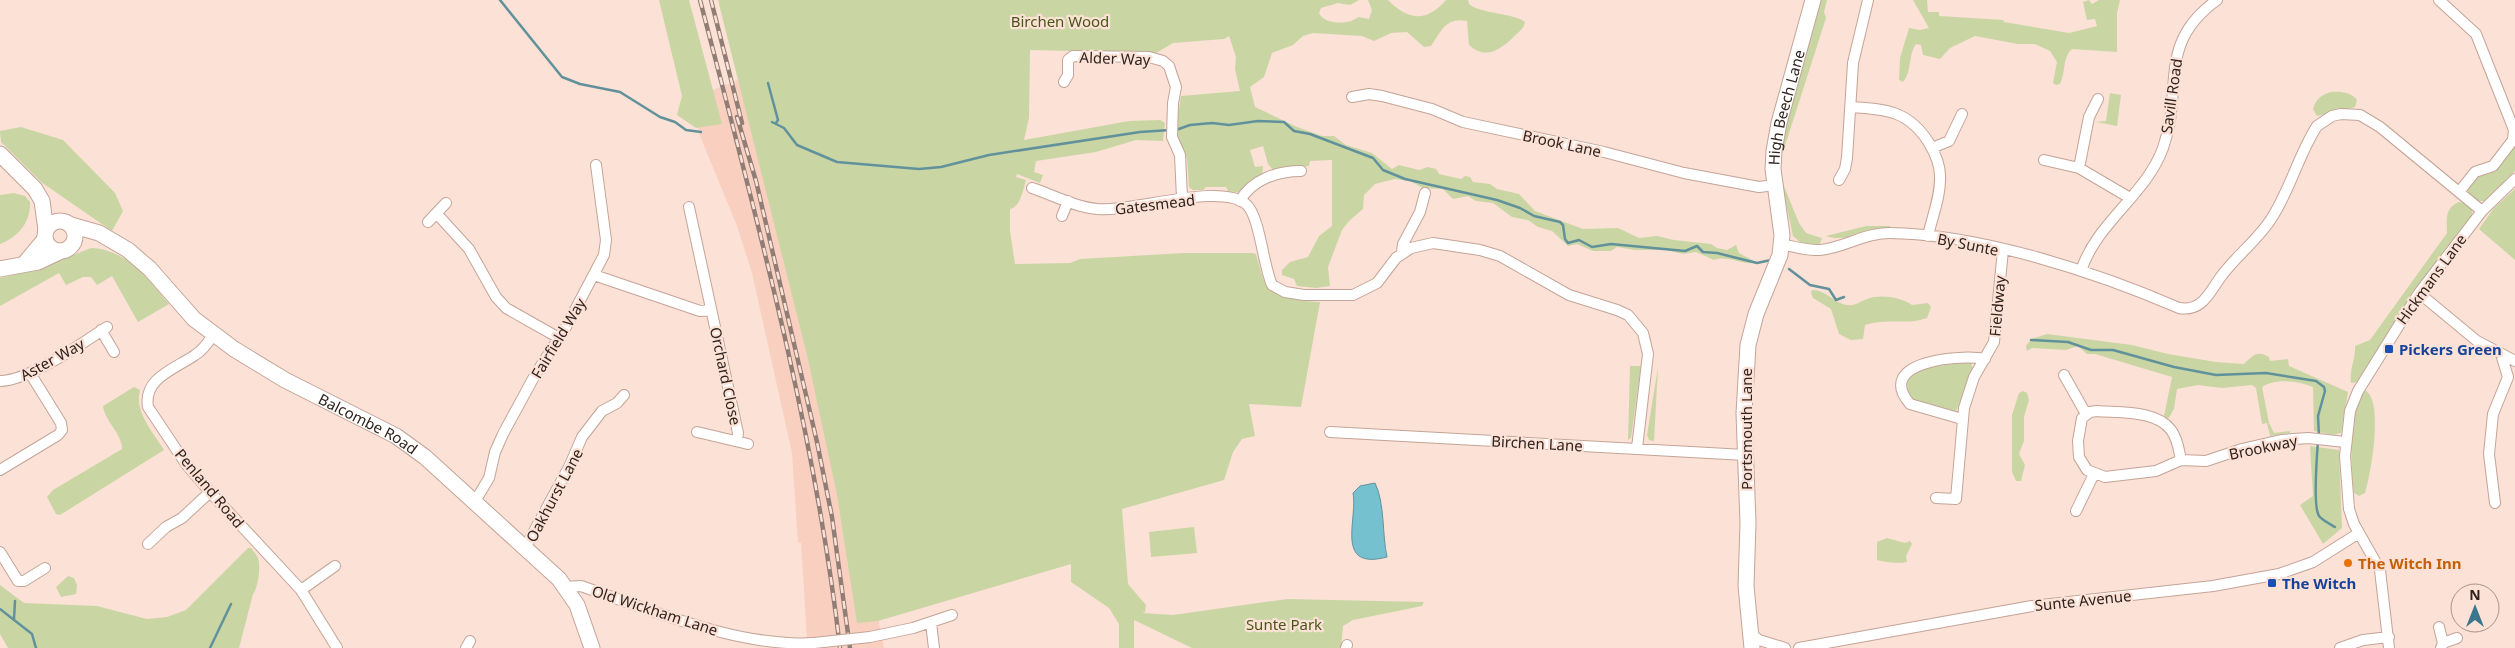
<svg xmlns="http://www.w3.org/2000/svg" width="2515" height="648" viewBox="0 0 2515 648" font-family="'Noto Sans',sans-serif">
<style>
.built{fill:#f9d0c0}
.green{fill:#c9d6a4}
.water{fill:#76c1d0;stroke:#61929b}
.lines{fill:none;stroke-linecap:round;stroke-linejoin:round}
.stream{stroke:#61929b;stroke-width:2.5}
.street-casing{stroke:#c4a497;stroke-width:12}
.secondary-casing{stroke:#c4a497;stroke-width:17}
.street{stroke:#fff;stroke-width:10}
.secondary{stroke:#fff;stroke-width:15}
.rail-casing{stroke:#907d75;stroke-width:4.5}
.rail{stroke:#fce1d6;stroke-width:2.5;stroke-dasharray:8;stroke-linecap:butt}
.street-bridge-casing{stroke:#c4a497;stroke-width:12;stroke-linecap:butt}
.street-bridge{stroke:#fff;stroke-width:10}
.transit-dot{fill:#1a4fb4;stroke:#fce1d6;stroke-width:2}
.food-dot{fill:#e8710a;stroke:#fce1d6;stroke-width:2}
.labels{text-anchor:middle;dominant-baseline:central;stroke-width:4.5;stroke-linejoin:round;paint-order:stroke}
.park-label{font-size:15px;fill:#495618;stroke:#fce1d6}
.street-label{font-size:15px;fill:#30231e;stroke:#fce1d6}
.transit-label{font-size:15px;font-weight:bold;fill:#164399;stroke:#fce1d6;text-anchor:start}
.food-label{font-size:15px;font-weight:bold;fill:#c56008;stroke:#fce1d6;text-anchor:start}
</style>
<rect width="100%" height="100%" fill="#fce1d6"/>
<path class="built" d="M761,71l98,452 25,125h-72l-5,-9 -6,-96h-3l-6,-90 -40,-180 -15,-47 -37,-90 -8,-38z"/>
<path class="green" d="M659,0h30l33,124 -26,4 -19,-13 5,-19z
M718,0h641l-9,5 -12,-2 -17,5 -2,5c5,12 31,12 39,4l11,2 3,-9 -4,-10h20c20,20 38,23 58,0h22l1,4c10,9 39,9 53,16l3,2 -2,6c-16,15 -33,36 -54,17l-2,-24c-21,-4 -25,9 -36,25l-7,1 -17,-15 -16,1 -17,8 -12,-5 -49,-3 -10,3 -10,9 -21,8 -8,24 -14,10 5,20 42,20 25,9h12l12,9 26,8 20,16 7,-4 20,5 9,-3 8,2 3,5 22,5 4,-3 5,1 3,5 17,2 7,5 22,5 16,17 48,18 35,-1 21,10 18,-2 17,4 37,4 6,4 10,2 9,-5 3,8 17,9c-9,5 -28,-8 -42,-2l-18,-8 -13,2 -17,-4h-31l-18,-3 -6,4h-18l-16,-7 -9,2 -16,-15 -14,-4 -10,-7 -16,-3 -19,-14 -17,-2 -8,-5 -15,3 -10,-10 -20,-1 -13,-7 -15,-2 -20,5 -11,11 -1,14 -14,12 -7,9 -14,37 2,19 -14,2 -19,-2 -3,-7 -12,-4v-5l8,-8 18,-5 11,-21 13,-10v-66l-22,1 -1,5 -36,4 -5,-6 -5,-18 -13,4 5,17 8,-1 -1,11 -21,16 -13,-2 -2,-4h-20l-3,3h-10l-4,-3 -2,-28 -12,-25 6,-38 59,-5 -5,-22 1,-12 -7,-21 -5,3 -51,4 -17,10 -126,-3 -1,68 -5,22 105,-19 31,-1 5,3 -2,18 -27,-1 -40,12 -60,9 -2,11 9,3 -3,8 -23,-9 -1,3 10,3c-3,10 -5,26 -16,29v22l5,33 55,-1 10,-4 104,-6h69l3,1 7,25 12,14 28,5v3l17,1 -19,105 -52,-3 6,32 -13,3 -9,13 -9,28 -102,29 6,75 18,21 -1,7 -3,1 31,2 114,-16 137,3 -2,4 -69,14 -10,6 -2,22h-149l-58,-28v28h-15v-24l-10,-16 -38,-26v-18l-193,57 -21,2 -20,-128 -30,-140z
M1818,0h9l-3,12 2,6 -43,134 -1,-8 9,-39z
M1913,0h14l1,12h11v4l64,4 1,2 65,11 28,-7 -2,-7 -8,1 -4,-18 6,-2 3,4 7,-4h21l-3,13v39l-45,-3c-10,9 -6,23 -12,35l-4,1 -3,-2 4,-21 -7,-11 -15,-7h-17l-43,-8 -25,12 -10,11 -17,-4 -2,-10 -5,-1c-8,11 -4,28 -13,38l-4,-2 1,-22 9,-30 11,2 9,-2z
M2331,92c10,-1 20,0 26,8l-2,7 -38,9 -4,-7c3,-10 8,-14 18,-17z
M2110,93l11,2 -4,31 -21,-4 10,-1z
M21,127l42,13 52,53 8,18 -11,20 -71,-49 -40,-40 -1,-11z
M2515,146v25l-31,30h-8l-9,-7 1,-7 10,-13 19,-6z
M1781,179l18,44 7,10 16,5 -3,8 -19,-4 -7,-6z
M2515,189v71l-36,-31 15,-21z
M14,193l11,3 5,6c1,20 -12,35 -30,42v-49z
M2459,202l5,1 8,5v8l-67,90 -47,76 -7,1c-2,-13 5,-26 4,-37l15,-6 77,-107c0,-13 -3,-25 12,-31z
M1866,226h24v3c-20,1 -47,14 -64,7z
M91,248c37,2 56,30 78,56l-31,18 -26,-46 -15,9 -6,-8h-8l-17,8 -7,-12 -59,33v-28l38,-9z
M1812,290c15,0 22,14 36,15 7,1 13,-4 19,-6 14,-5 33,-2 45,6l16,-2 3,4 -4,11c-22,8 -39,-1 -62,7l-2,14 -12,1 -12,-6 -8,-25 -18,-11 -2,-5z
M2047,334l85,11 36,9 48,8 28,2c9,-9 13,-14 25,-7l1,4 18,-2 1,7 59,26 -7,41 -8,2 -19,-4 -1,-44c-15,-6 -36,-9 -51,0l7,36 5,10 16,-2v2l-20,3 -3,-13 -5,1 -6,-36 -4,-3 -30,3 -24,-3 -21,4 -3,20 -6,10 -4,-3 8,-39 -77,-23h-8l-9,-8 -12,4 -34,-2 -5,3 -1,-5 5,-7z
M1968,362l3,1 2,6 -17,42 -3,2 -39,-12c-8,-7 -8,-17 -4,-26l12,-7z
M1630,366h11l-10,72 -3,2z
M1658,367l-4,74 -5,-1 -2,-5z
M134,387l6,3c-6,22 13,42 24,60l-104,65 -4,-1 -9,-17 6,-7 69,-41c0,-16 -17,-27 -19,-43z
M2365,390c19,10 6,84 0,103l-6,3 -5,-3c-3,-22 -7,-89 11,-103z
M2023,391l4,2 2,7 -5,17v24l-5,13 6,11 -4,16h-5l-4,-9v-57l7,-22z
M2310,446l29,4 3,78 -19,16 -23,-39 13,-9z
M1194,527l3,26 -46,4 -2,-25z
M1887,538l18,5 5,-2 2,3 -6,12 1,6c-8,2 -23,0 -30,-2v-18z
M248,548h3c2,3 6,7 7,10 3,8 0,30 -5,36l-14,54h-231l-8,-14v-49l24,18 73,3 50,13 20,-2 19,-7z
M68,576l6,2 3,7 -1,9 -15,3 -5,-10z"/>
<path class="water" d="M1375,483c10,20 7,52 12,74 -53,14 -29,-38 -34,-64l7,-7z"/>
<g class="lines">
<path class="stream" d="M500,0l62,77 18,7 40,8 40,25 15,5 11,8 15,2
M768,83l10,37 -2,3
M772,122l12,6 13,17 40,17 82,7 22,-2 48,-12 151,-23 30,-2
M1176,130l14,-5 22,-2 17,2 29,-4 26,1 10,9 16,3 63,24 10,12 22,9 92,21 23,8 14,8 26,6 3,3 2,14 3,4 11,-3 13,7 19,-3 74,7 12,-5 6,6 14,1 40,10 14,-3
M1789,269l21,16 19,4 7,11 8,-3
M2031,340l37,2 23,8h22l61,17 42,8 50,-2 50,8 8,6 1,4 -7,25 1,20
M2318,441c-1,13 -5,66 1,75 3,4 11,8 16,11
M0,609l32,25 4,14
M14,619l1,-18
M210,648l21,-44"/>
<defs>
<path id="street" d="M2439,0l37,34 38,96 -1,10 -20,26 -18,6 -16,20
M1064,82l4,-7v-15l5,-4 76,1 14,4 6,5 7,21 -3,16 -1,34 8,18 2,43
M1352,97l17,-3 13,2 50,13 31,13 141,30 80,21 75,14 16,-2
M1850,107c37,2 59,4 79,36 6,10 11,22 11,33 1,20 -8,41 -12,60
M1932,148l17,-7 13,-27
M2044,160l35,8 51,30
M2079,168l10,-51 9,-18
M1839,180l6,-11 2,-11 6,-95 15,-63
M1032,188c21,7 43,19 65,21 33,4 125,-28 150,-4 13,13 16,60 25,80l13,7 19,3h49l24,-12 19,-25 15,-10 22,-5 47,7 20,6 69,39 48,15 11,5 15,18 5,21 -11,94
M1240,201c12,-22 38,-30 61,-30
M689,207l49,226 -1,8
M437,214l32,35 27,48 10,11 53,30
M1062,216l6,-15
M428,222l18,-19
M1782,245c13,1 25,6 38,5 24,-2 44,-17 69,-17 91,1 207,39 290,75 25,4 31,-18 44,-34 16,-21 37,-36 50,-58 18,-29 26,-62 44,-90l15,-10 9,-2 19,1 20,12 102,84
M1402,252l1,-8 17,-32 5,-19
M2081,271c15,-48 65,-76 82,-123 21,-60 -7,-104 54,-148
M594,275l106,36 11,-1
M2419,293l58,48 38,20
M101,330l13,22
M213,335c-5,8 -10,15 -18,20 -20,14 -52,23 -47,52l38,57 24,28 91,98 36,58
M2064,375l22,39
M0,381c28,0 83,-38 107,-54
M1962,419l-52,-15c-37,-43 52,-50 75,-45
M697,432l51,12
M1330,432l415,23
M2181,460c-2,-9 -3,-21 -10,-30 -15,-20 -51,-17 -74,-19l-7,1 -8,6 -4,23 1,16 8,13 18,7 51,-6 25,-11 25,1 36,-12 39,-9 27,-2 37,4
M0,470l58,-35 4,-5 -1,-7 -31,-50
M1936,498l20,1 8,-91 10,-31 20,-35 9,-92
M474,503l15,-25 6,-26 8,-18 32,-59 31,-48 38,-72 2,-15 -10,-75
M2495,503l-6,-49 4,-40 15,-37 -7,-23
M2076,511l18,-37
M148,544l18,-17 16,-9 28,-26
M525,548l45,-83 12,-28 20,-26 15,-8 7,-8
M0,552l18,29h6l21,-13
M565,587l16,-1c69,24 160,62 233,57
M301,590l34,-24
M931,623l3,25
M2439,627l4,16
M1750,633l9,7 26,8
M870,637l43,-9 39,-13
M466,648l4,-7
M1346,648l1,-3
M1799,648l233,-42 181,-20 66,-12 34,-12 46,-29
M2340,648l23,-8 26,-3
M2389,648l-9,-78 -26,-46 -5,-15 -4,-53 5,-45 8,-20 61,-98 63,-82 33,-32
M2441,648l2,-5 14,-5"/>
<g id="secondary">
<path d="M0,154l35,35 7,12 4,29"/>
<circle cx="60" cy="236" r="15"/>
<path id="s1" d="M71,225l28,8 29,17 22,19 44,50 40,30 51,31 111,56 29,21 134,122 18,26 15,43"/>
<path d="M25,263l20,-24"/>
<path d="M0,269l38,-7 23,-11"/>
<path id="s2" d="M1752,648l-6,-62 2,-63 -4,-110 4,-68 8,-31 24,-59 2,-20 -9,-66 1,-18 5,-28 34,-123"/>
</g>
</defs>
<use href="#street" class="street-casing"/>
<use href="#secondary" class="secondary-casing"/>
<use href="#street" class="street"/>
<use href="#secondary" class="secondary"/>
<defs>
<path id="rail" d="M700,0c55,212 115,430 140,648
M711,0l31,123
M737,117l19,64 61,261 15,75 18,131"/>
</defs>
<use href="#rail" class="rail-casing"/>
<use href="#rail" class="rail"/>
<defs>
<path id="street-bridge" d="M814,643l56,-6"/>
</defs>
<use href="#street-bridge" class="street-bridge-casing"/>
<use href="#street-bridge" class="street-bridge"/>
</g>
<g class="transit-dot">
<rect x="2384" y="344" width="10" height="10" rx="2.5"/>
<rect x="2267" y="578" width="10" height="10" rx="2.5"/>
</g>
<circle class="food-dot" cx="2348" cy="563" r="5"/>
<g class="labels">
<g class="park-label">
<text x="1060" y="21">Birchen Wood</text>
<text x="1284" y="624">Sunte Park</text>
</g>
<g class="street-label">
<text transform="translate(1115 58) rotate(2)">Alder Way</text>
<text transform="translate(2171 96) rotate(-82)">Savill Road</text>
<text stroke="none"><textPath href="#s2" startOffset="549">High Beech Lane</textPath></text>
<text transform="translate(1562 143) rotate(12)">Brook Lane</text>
<text transform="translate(1155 204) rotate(-7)">Gatesmead</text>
<text transform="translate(1968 244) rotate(11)">By Sunte</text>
<text transform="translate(2431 279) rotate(-54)">Hickmans Lane</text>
<text transform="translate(1997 306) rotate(-85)">Fieldway</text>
<text transform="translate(558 338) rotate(-59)">Fairfield Way</text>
<text transform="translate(52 359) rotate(-29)">Aster Way</text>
<text transform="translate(726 376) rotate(78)">Orchard Close</text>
<text stroke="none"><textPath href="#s1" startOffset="362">Balcombe Road</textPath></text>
<text transform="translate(1746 429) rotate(-90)">Portsmouth Lane</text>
<text transform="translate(1537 443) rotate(3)">Birchen Lane</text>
<text transform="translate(2263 447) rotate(-12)">Brookway</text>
<text transform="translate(210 488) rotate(50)">Penland Road</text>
<text transform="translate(554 495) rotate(-62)">Oakhurst Lane</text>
<text transform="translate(2083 600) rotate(-6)">Sunte Avenue</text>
<text transform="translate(655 610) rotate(18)">Old Wickham Lane</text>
</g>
<g class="transit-label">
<text x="2399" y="349">Pickers Green</text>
<text x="2282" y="583">The Witch</text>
</g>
<g class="food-label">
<text x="2358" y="563">The Witch Inn</text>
</g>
</g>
<g transform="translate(2475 608)"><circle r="24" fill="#fce1d6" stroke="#aa958c"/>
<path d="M0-4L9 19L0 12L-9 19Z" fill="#3b758e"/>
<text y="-8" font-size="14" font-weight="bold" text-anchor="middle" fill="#30231e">N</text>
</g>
</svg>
